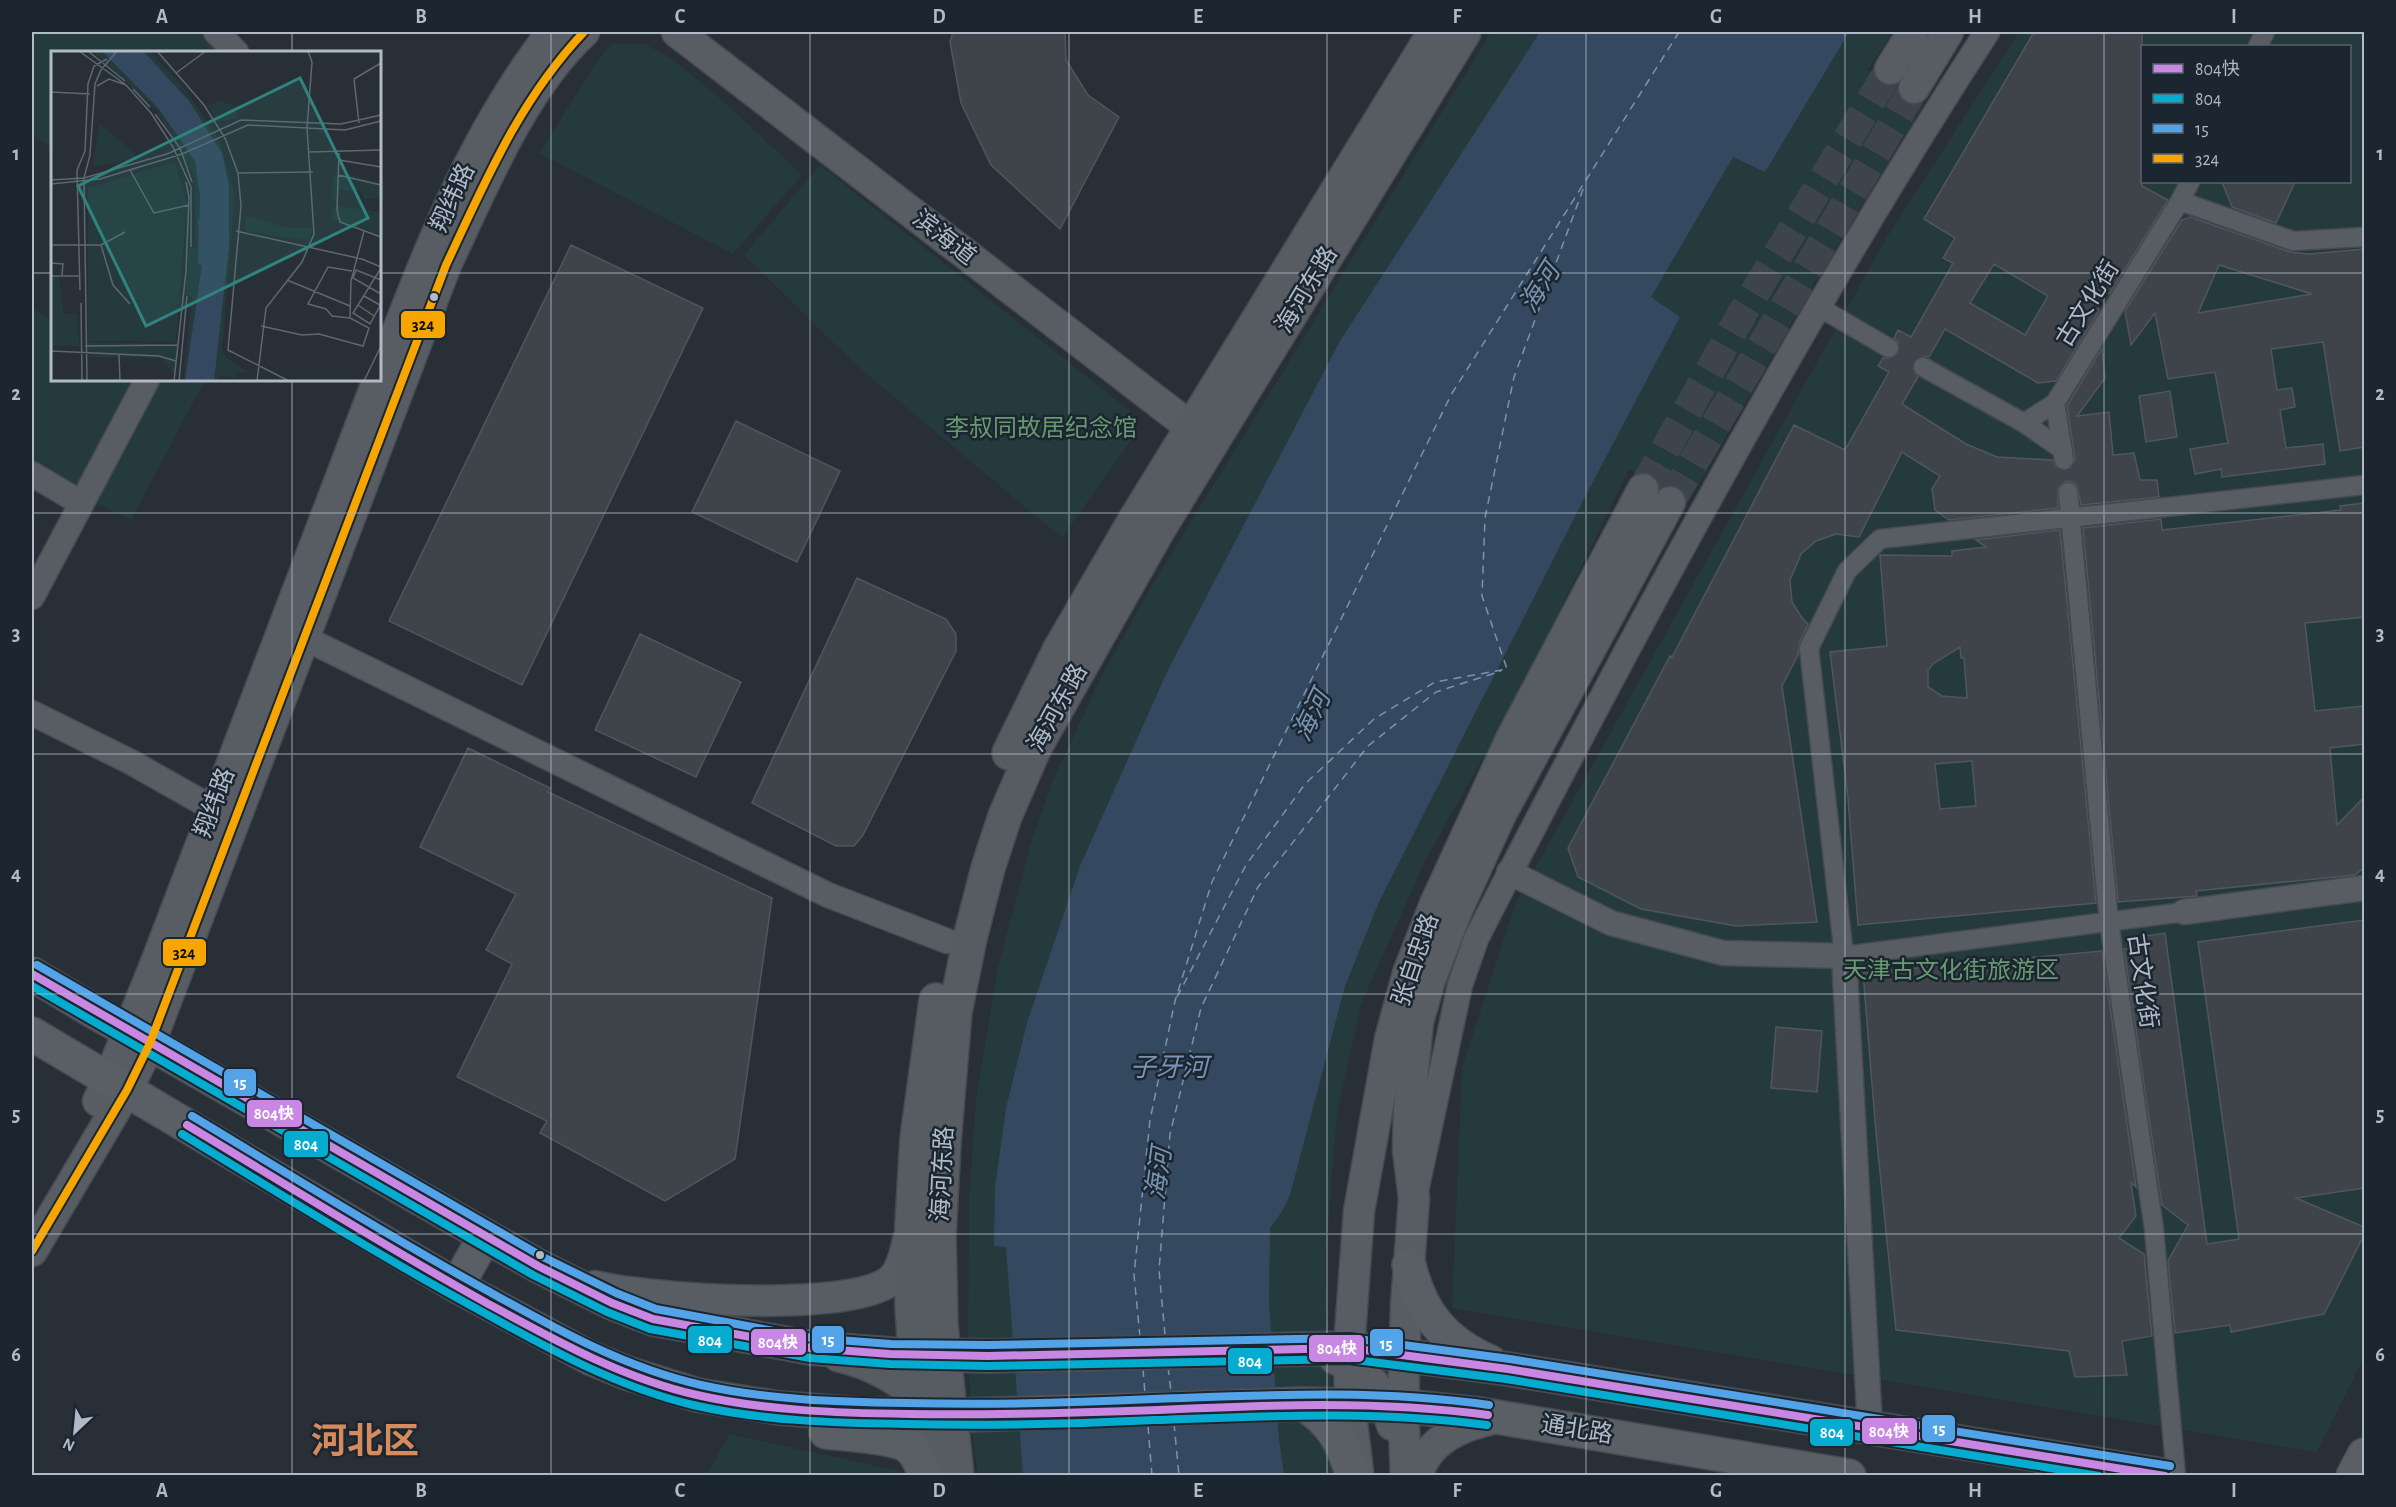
<svg xmlns="http://www.w3.org/2000/svg" width="2396" height="1507" viewBox="0 0 2396 1507" font-family="'Alegreya Sans','Noto Sans SC',sans-serif">
<style>
.green{fill:#253a3c;fill-rule:evenodd}
.water{fill:#344960}
.lines{fill:none;stroke-linecap:round;stroke-linejoin:round}
.ferry{stroke:#7894b1;stroke-width:1.5;stroke-dasharray:8 6;stroke-linecap:butt}
.building{fill:#3f444b;stroke:#50565e;stroke-width:1.5;fill-rule:evenodd}
.pedestrian-tunnel{stroke:#3d444c;stroke-width:18;stroke-dasharray:18 9;stroke-linecap:butt}
.tertiary-tunnel{stroke:#3d444c;stroke-width:30;stroke-dasharray:30 15;stroke-linecap:butt}
.pedestrian-casing{stroke:#464b51;stroke-width:21}
.minor-casing{stroke:#464b51;stroke-width:27}
.tertiary-casing{stroke:#464b51;stroke-width:33}
.secondary-casing{stroke:#464b51;stroke-width:36}
.primary-casing{stroke:#454b53;stroke-width:36}
.pedestrian{stroke:#585d64;stroke-width:18}
.minor{stroke:#585d64;stroke-width:24}
.tertiary{stroke:#585d64;stroke-width:30}
.secondary{stroke:#575c62;stroke-width:33}
.primary{stroke:#5a5f66;stroke-width:33}
.bus-1-casing{stroke:#1b2631;stroke-width:12}
.bus-2-casing{stroke:#1b2631;stroke-width:12}
.bus-3-casing{stroke:#1b2631;stroke-width:12}
.bus-4-casing{stroke:#1b2631;stroke-width:12}
.bus-1{stroke:#c787e3;stroke-width:8}
.bus-2{stroke:#06acd0;stroke-width:8}
.bus-3{stroke:#53a3e8;stroke-width:8}
.bus-4{stroke:#f7a600;stroke-width:8}
.grid{fill:none;stroke:#b1bbc8;stroke-width:1.5;stroke-opacity:0.55}
.bus-dot{fill:#b1bbc8;stroke:#1b2631;stroke-width:2}
.labels{text-anchor:middle;dominant-baseline:central;stroke-width:5;stroke-linejoin:round;paint-order:stroke}
.street-label{font-size:24px;fill:#b1bbc8;stroke:#1b2631}
.park-label{font-size:24px;fill:#689a70;stroke:#1b2631}
.water-label{font-size:26px;font-style:italic;fill:#7894b1;stroke:#1b2631}
.town-label{font-size:36px;font-weight:bold;fill:#d78b5d;stroke:#1b2631}
.inset-river{fill:none;stroke:#344960;stroke-width:3}
.inset-road{fill:none;stroke:#5f6770;stroke-width:1.5}
.view{fill:#2f8480;fill-opacity:0.15;stroke:#2f8480;stroke-width:3}
.inset-edge{fill:none;stroke:#b1bbc8;stroke-width:3}
.line-badge{stroke:#1b2631;stroke-width:2}
.badge-label{font-size:16px;text-anchor:middle;font-weight:bold;fill:#fff}
.pale-badge-label{font-size:16px;text-anchor:middle;font-weight:bold;fill:#111}
.neatline{fill:none;stroke:#b1bbc8;stroke-width:2}
.grid-label{font-size:20px;text-anchor:middle;font-weight:bold;fill:#b1bbc8}
</style>
<rect width="100%" height="100%" fill="#282f36"/>
<path class="green" d="M32,32h171l21,20h-172v96l-20,-12z
M1491,32h402l-25,38 57,34 -112,181 -124,217 -60,-33 -113,231 -88,155 -67,149 -24,110 -12,151 11,210h-358l-6,-42 -4,-86 1,-145 7,-101 21,-130 33,-125 21,-61 53,-114 50,-89z
M2019,32h345v1325l-47,95 -865,-144 10,-240 53,-164 370,-664zM2142,46h208v136h-208z
M611,44h34l27,15 49,40 81,76 -69,79 -194,-101 58,-91z
M820,165l309,245 5,26 -72,102 -205,-172 -113,-111z
M32,308l20,12v60h153l-74,140 -99,-49z
M729,1434l176,38 1,3h-199z"/>
<path class="water" d="M1540,32h309l-84,140 -32,-15 -82,140 29,20 -93,176 -208,409 -34,84 -55,209 -7,15 -13,18 -1,75 10,137 5,35h-261l-17,-228 -12,-1 1,-58 11,-80 21,-85 53,-157 88,-196 172,-329z"/>
<g class="lines">
<path class="ferry" d="M1177,997l69,-132 59,-81 69,-65 61,-37 72,-13 -25,-73 3,-78 29,-141 71,-193
M1165,1335l-6,-65 11,-136 31,-126 57,-121 110,-141 68,-54 65,-21
M1140,1337l-6,-62 16,-155 25,-119 37,-119 239,-487 228,-363
M1168,1367l3,25
M1143,1369l2,25
M1174,1423l5,53
M1148,1426l4,50"/>
</g>
<path class="building" d="M953,32h112l1,28 22,35 31,22 -59,112 -69,-64 -30,-62 -11,-61z
M2034,32h108v154l26,14 -58,93 -13,1 2,17 -43,70 -18,2 -93,-54 -16,28 -7,-1 -8,5 -2,7 6,9 -16,27 64,40 31,13 56,3 3,7 10,4 5,-3 4,-9 -8,-53 35,-58 3,30 -28,38 32,-4 4,43 21,-2 6,27h17l2,17 -78,8 -4,-19 -5,-4 -6,-1 -8,7v20l-109,12 -14,-10 -3,-21 8,-13 -38,-24 -43,85 -23,-3 -20,7 -15,13 -11,26 2,22 10,16 6,6 -9,20 -1,11 -16,31 35,236 -81,4 -95,-17 -63,-32 -10,-29 102,-192 2,1 122,-232 51,25 44,-78 -11,-6 5,-8h11l5,-5v-10l-5,-5 4,-8 13,7 42,-74 -10,-5 12,-20 -31,-19zM1994,264l54,32 -23,39 -55,-32z
M2222,182h73l-19,41 -44,-16z
M2190,217l100,35 19,2 55,-5v198l-24,4 -17,-109 -52,7 6,41 15,-2 3,19 -15,3 6,38 37,-4 2,20 -103,13 -1,-8 -26,5 -5,-25 38,-6 -13,-71 -47,7 -13,-66 -24,32 -6,-34 57,-91zM2219,265l93,29 -114,19z
M571,245l132,63 -181,377 -133,-64z
M2170,391l7,46 -31,5 -7,-46z
M736,421l104,50 -43,91 -105,-50z
M2364,503v114l-59,6 10,88 49,-5v38l-34,4 7,77 27,-28v71l-9,7 -159,16 1,5 -79,6 -35,-374 78,-9 1,11 179,-20 -1,-4z
M2060,530l36,373 -238,22 -10,-127 -18,-146 57,-6 -7,-91 72,1v-5l34,-4 -10,-7zM1960,647l1,11h3l3,40 -25,-2 -14,-9v-17l6,-7zM1972,761l4,45 -36,3 -5,-45z
M857,578l89,41 10,15v17l-93,184 -9,11h-18l-84,-43z
M640,634l101,48 -45,95 -101,-47z
M468,748l82,40 -2,4 224,106 -37,261 -70,42 -125,-68 7,-12 -90,-44 55,-113 -26,-14 30,-56 -96,-47z
M2364,920v268l-68,10 68,29v8l-40,79 -93,18 -1,-7 -55,8 -7,-72 20,-36 -26,-20 -38,-256h4l-2,-10 39,-6 42,311 32,-5 -41,-297z
M2102,951l34,236 -5,-4 5,33 -17,22 25,16 8,82 -30,5 5,34 -52,2 -6,-26 -173,-21 -20,-197 -13,-160z
M1776,1027l46,4 -5,61 -46,-4z"/>
<g class="lines">
<path class="pedestrian-tunnel" d="M1889,348l34,19
M2064,460l4,32"/>
<path class="tertiary-tunnel" d="M1643,489l100,-177 147,-243
M1670,502l244,-414"/>
<defs>
<path id="pedestrian" d="M2258,46l7,-14
M2180,201l113,40 71,-4
M1817,306l72,42
M1923,367l101,56 31,-20
M2024,423l39,27
M2064,460l-9,-57 125,-202 10,-19
M2068,492l41,430 45,307 22,247
M2184,912l-340,44 -35,-308 38,-77 33,-32 484,-54"/>
<path id="minor" d="M216,32l20,20
M32,474l49,29
M32,597l115,-217
M288,630l540,265 119,46
M32,713l97,48 101,57
M1509,872l102,51 112,30 121,3 26,472
M2184,912l180,-24
M1416,1191l44,-206 16,-46c48,-95 98,-189 148,-283 114,-213 232,-422 363,-624"/>
<path id="tertiary" d="M677,32l533,410
M1890,69l23,-37
M1914,88l34,-56
M380,377c46,-121 92,-242 172,-345
M98,1101l11,-22 48,-119 221,-580
M32,1251l95,-161 23,-47 296,-778c36,-76 76,-176 138,-233
M595,1286c51,13 260,28 297,-7 11,-10 13,-28 17,-42
M1335,1359c36,12 47,31 57,66
M1358,1472l-8,-66 -1,-58 10,-137 31,-172 18,-66 27,-69 77,-167 131,-248
M1406,1476l-3,-70 3,-100 8,-107 -6,-49 1,-39 9,-89 12,-42 27,-70 44,-96 169,-312
M1417,1476c11,-38 46,-51 80,-58"/>
<path id="secondary" d="M1009,753l51,-104 75,-129 300,-488
M839,1355c34,8 65,24 88,52
M929,1476l-14,-122 -3,-47v-84l5,-85 19,-138
M957,1476l-16,-151 -2,-89 5,-94 11,-130 15,-74 18,-70 17,-52 30,-69 123,-217 306,-498"/>
<path id="primary" d="M32,974l61,37 445,255 74,37 41,16 158,29 79,6 98,2 361,-8 159,21 660,107
M32,1034l425,252 133,72 37,15 70,22 82,13 81,6 104,1 339,-11 100,2 76,8 370,62
M1409,1265c11,47 35,77 81,97
M457,1286l28,-50
M1303,1404c31,19 39,39 50,72
M826,1432c19,2 70,5 83,15 8,7 13,19 16,29
M2353,1476l11,-21"/>
</defs>
<use href="#pedestrian" class="pedestrian-casing"/>
<use href="#minor" class="minor-casing"/>
<use href="#tertiary" class="tertiary-casing"/>
<use href="#secondary" class="secondary-casing"/>
<use href="#primary" class="primary-casing"/>
<use href="#pedestrian" class="pedestrian"/>
<use href="#minor" class="minor"/>
<use href="#tertiary" class="tertiary"/>
<use href="#secondary" class="secondary"/>
<use href="#primary" class="primary"/>
<defs>
<path id="bus-1" d="M32,974l506,292 74,37 41,16 158,29 79,6 98,2 361,-8 159,21 657,107
M187,1125c98,59 196,120 296,176 68,37 138,77 214,94 70,16 142,18 213,19 82,1 165,-1 248,-4 110,-5 220,-10 330,5"/>
<path id="bus-2" d="M32,986l501,289 74,37 43,17 160,29 80,6 98,2 360,-7 158,20 593,97
M182,1134c98,60 196,121 297,176 68,38 138,77 214,95 70,16 142,18 213,19 83,2 166,0 249,-4 111,-4 222,-10 332,5"/>
<path id="bus-3" d="M37,965l506,292 73,36 40,16 156,29 79,6 97,1 362,-7 160,21 660,107
M192,1116c98,59 196,120 296,175 68,38 137,77 213,94 67,15 137,17 205,18 83,2 165,0 247,-4 113,-4 225,-10 336,6"/>
<path id="bus-4" d="M32,1251l95,-161 23,-47 296,-778c39,-83 74,-166 138,-233"/>
</defs>
<use href="#bus-1" class="bus-1-casing"/>
<use href="#bus-2" class="bus-2-casing"/>
<use href="#bus-3" class="bus-3-casing"/>
<use href="#bus-4" class="bus-4-casing"/>
<use href="#bus-1" class="bus-1"/>
<use href="#bus-2" class="bus-2"/>
<use href="#bus-3" class="bus-3"/>
<use href="#bus-4" class="bus-4"/>
</g>
<path class="grid" d="M292,32v20M551,32v1444M810,32v1444M1069,32v1444M1327,32v1444M1586,32v1444M1845,32v1444M2104,32v1444M32,273h20M380,273h1984M292,380v1096M32,513h2332M32,754h2332M32,994h2332M32,1234h2332"/>
<g class="bus-dot">
<circle cx="434" cy="297" r="5"/>
<circle cx="540" cy="1255" r="5"/>
</g>
<g class="labels">
<g class="street-label">
<text transform="translate(453 198) rotate(-65)">翔纬路</text>
<text transform="translate(944 238) rotate(38)">滨海道</text>
<text transform="translate(1307 290) rotate(-59)">海河东路</text>
<text transform="translate(2088 304) rotate(-58)">古文化街</text>
<text transform="translate(1058 708) rotate(-61)">海河东路</text>
<text transform="translate(215 803) rotate(-69)">翔纬路</text>
<text transform="translate(1416 960) rotate(-71)">张自忠路</text>
<text transform="translate(2142 981) rotate(82)">古文化街</text>
<text transform="translate(943 1174) rotate(-87)">海河东路</text>
<text transform="translate(1577 1430) rotate(9)">通北路</text>
</g>
<g class="park-label">
<text x="1041" y="429">李叔同故居纪念馆</text>
<text x="1951" y="971">天津古文化街旅游区</text>
</g>
<g class="water-label">
<text transform="translate(1540 288) rotate(-58)">海河</text>
<text transform="translate(1312 716) rotate(-64)">海河</text>
<text x="1169" y="1068">子牙河</text>
<text transform="translate(1159 1174) rotate(-82)">海河</text>
</g>
<g class="town-label">
<text x="365" y="1442">河北区</text>
</g>
</g>
<g transform="translate(51 51)">
<rect width="330" height="330" fill="#282f36"/>
<path d="M42,0h56l35,37 34,49 17,56 -13,157 5,8 22,15 -12,-1 -1,6 -17,-3v6h-36l9,-85 -7,-1 4,-47 7,-1 -2,-72 -38,-65zM168,50l17,5v12l-18,4 -11,-16zM48,72l36,30 1,6 -43,8zM124,111l12,40 -11,140 -88,-1v-153zM282,124h18l30,9v15l-17,-1 -3,-7 -24,-1 -1,12 -4,-1zM288,155l42,6v23l-49,-16v-9zM195,165l42,12h24l-2,13 -65,-10zM0,225h8l5,38 13,-1 2,33h-28zM37,291l91,2 -4,31 -15,-17 -71,-1z" fill="#253a3c"/>
<path d="M51,0h41l46,50 33,52 7,33v61l-15,134h-29l17,-116 -4,-1 2,-68 -5,-35 -36,-52z" fill="#344960"/>
<path class="inset-river" d="M72,0l48,48 26,37M67,1l52,51 24,34M155,167l6,-14 2,-22M147,173l10,-14 4,-18 -3,-27 -7,-16M148,174l8,12 6,31M151,330l14,-134v-56l-12,-43"/>
<path class="inset-road" d="M28,0l47,34 25,28 22,34 18,40v60M37,0l37,30M106,0l47,54 21,33 13,35 3,33 -13,144 61,31M125,22l30,-22M46,35l12,-7 17,6M82,38l17,18M0,41l39,2M104,63l25,34 12,34M308,72l-5,-44 27,-16M258,101l72,-2M288,102l-2,57 3,12 41,15M288,109l42,7M79,119l24,43 35,-8M187,122l75,-1M287,124l43,10M0,129l33,-2 83,-24 74,-34 100,4 40,-9M0,133l49,-5 82,-25 66,-29 97,5 36,-9M185,180l126,28 19,8M0,194h50l12,40 17,19M50,194l24,-13M0,212l12,1 -1,11M330,217l-28,45 17,11 11,-20M0,225h29M236,229l63,26M330,229l-25,-10 -3,8 28,16M29,239l-3,-120 8,-19 3,-67 6,-18 13,-7M313,245l16,9M30,252l1,78M307,254l16,11M299,267l-18,-2 -6,-7 -18,-5 20,-37 24,4M210,275l41,9 17,-1 44,12 6,-18 -19,-10 1,-37 13,-50M34,295l93,-1M0,300l108,5 17,5M68,304l1,26M36,330l-3,-203 6,-23 5,-71 6,-14 16,-19M123,330l12,-110 3,-74 -3,-15M128,330l8,-85M206,330l9,-73 36,-46 12,-28 -7,-106 5,-66 -4,-11M313,330l17,-35"/>
<path class="view" d="M249,27l68,140 -222,108 -68,-140z"/>
<rect width="330" height="330" class="inset-edge"/>
</g>
<g class="line-badge">
<rect x="400" y="310" width="46" height="29" rx="6" fill="#f7a600"/>
<rect x="162" y="938" width="45" height="29" rx="6" fill="#f7a600"/>
<rect x="223" y="1068" width="34" height="29" rx="6" fill="#53a3e8"/>
<rect x="246" y="1099" width="57" height="29" rx="6" fill="#c787e3"/>
<rect x="283" y="1130" width="46" height="28" rx="6" fill="#06acd0"/>
<rect x="811" y="1325" width="34" height="29" rx="6" fill="#53a3e8"/>
<rect x="687" y="1325" width="46" height="29" rx="6" fill="#06acd0"/>
<rect x="750" y="1328" width="57" height="28" rx="6" fill="#c787e3"/>
<rect x="1369" y="1328" width="35" height="29" rx="6" fill="#53a3e8"/>
<rect x="1308" y="1334" width="57" height="29" rx="6" fill="#c787e3"/>
<rect x="1227" y="1347" width="46" height="28" rx="6" fill="#06acd0"/>
<rect x="1921" y="1414" width="35" height="29" rx="6" fill="#53a3e8"/>
<rect x="1861" y="1417" width="57" height="28" rx="6" fill="#c787e3"/>
<rect x="1809" y="1418" width="45" height="29" rx="6" fill="#06acd0"/>
</g>
<g class="badge-label">
<text x="240" y="1088">15</text>
<text x="274" y="1119">804快</text>
<text x="306" y="1150">804</text>
<text x="828" y="1345">15</text>
<text x="710" y="1346">804</text>
<text x="778" y="1348">804快</text>
<text x="1386" y="1349">15</text>
<text x="1337" y="1354">804快</text>
<text x="1250" y="1367">804</text>
<text x="1939" y="1434">15</text>
<text x="1889" y="1437">804快</text>
<text x="1832" y="1438">804</text>
</g>
<g class="pale-badge-label">
<text x="423" y="330">324</text>
<text x="184" y="958">324</text>
</g>
<rect width="2396" height="1507" fill="none" stroke="#1b2631" stroke-width="66"/>
<rect x="2141" y="45" width="210" height="138" fill="#1b2631" stroke="#57626d" stroke-width="1.5"/>
<rect x="2153" y="64" width="30" height="9" fill="#c787e3" stroke="#57626d" stroke-width="1.5"/>
<text x="2195" y="75" font-size="18" fill="#b1bbc8">804快</text>
<rect x="2153" y="94" width="30" height="9" fill="#06acd0" stroke="#57626d" stroke-width="1.5"/>
<text x="2195" y="105" font-size="18" fill="#b1bbc8">804</text>
<rect x="2153" y="124" width="30" height="9" fill="#53a3e8" stroke="#57626d" stroke-width="1.5"/>
<text x="2195" y="135" font-size="18" fill="#b1bbc8">15</text>
<rect x="2153" y="154" width="30" height="9" fill="#f7a600" stroke="#57626d" stroke-width="1.5"/>
<text x="2195" y="165" font-size="18" fill="#b1bbc8">324</text>
<g transform="translate(75 1432) rotate(206)" stroke="#1b2631" stroke-width="4.5" paint-order="stroke">
<path d="M0-4.5L10 22L0 15L-10 22Z" fill="#b1bbc8"/>
<text y="-9" font-size="16" font-weight="bold" text-anchor="middle" fill="#b1bbc8">N</text>
</g>
<rect x="33" y="33" width="2330" height="1441" class="neatline"/>
<g class="grid-label">
<text x="162" y="23">A</text>
<text x="421" y="23">B</text>
<text x="680" y="23">C</text>
<text x="939" y="23">D</text>
<text x="1198" y="23">E</text>
<text x="1457" y="23">F</text>
<text x="1716" y="23">G</text>
<text x="1975" y="23">H</text>
<text x="2234" y="23">I</text>
<text x="16" y="160">1</text>
<text x="2380" y="160">1</text>
<text x="16" y="400">2</text>
<text x="2380" y="400">2</text>
<text x="16" y="640">3</text>
<text x="2380" y="640">3</text>
<text x="16" y="880">4</text>
<text x="2380" y="880">4</text>
<text x="16" y="1121">5</text>
<text x="2380" y="1121">5</text>
<text x="16" y="1361">6</text>
<text x="2380" y="1361">6</text>
<text x="162" y="1497">A</text>
<text x="421" y="1497">B</text>
<text x="680" y="1497">C</text>
<text x="939" y="1497">D</text>
<text x="1198" y="1497">E</text>
<text x="1457" y="1497">F</text>
<text x="1716" y="1497">G</text>
<text x="1975" y="1497">H</text>
<text x="2234" y="1497">I</text>
</g>
</svg>
